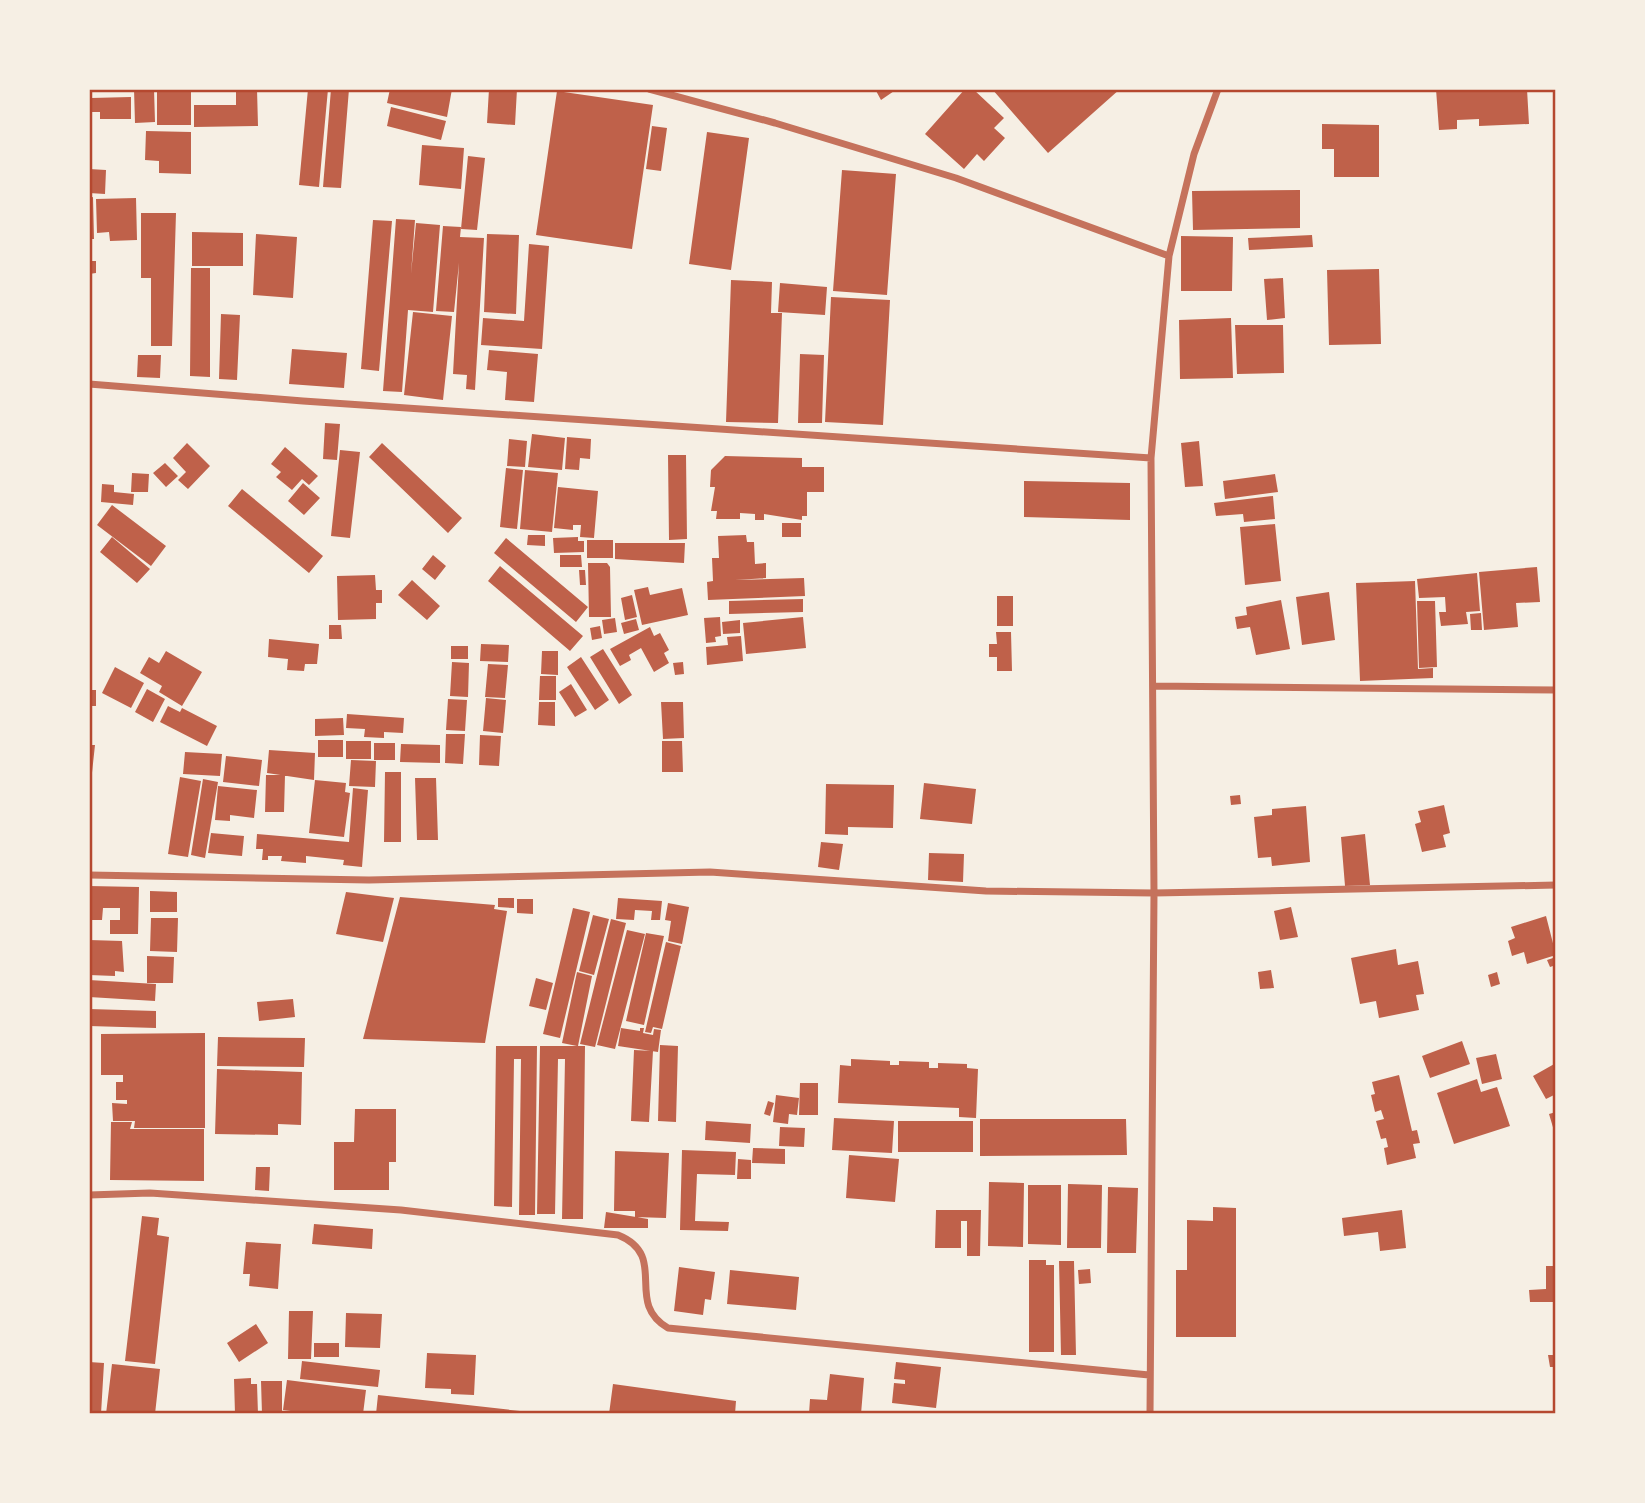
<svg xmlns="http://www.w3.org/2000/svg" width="1645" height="1503" viewBox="0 0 1645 1503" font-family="Cabin,sans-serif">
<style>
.building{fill:#bf614a}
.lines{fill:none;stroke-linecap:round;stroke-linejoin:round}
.minor{stroke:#c5725c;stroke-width:7}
.neatline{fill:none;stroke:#b5482f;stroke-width:2.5}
</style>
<rect width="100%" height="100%" fill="#f6efe4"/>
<path class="building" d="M134,89h20l1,33 -20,1z
M157,89h34v36h-34z
M236,89h21l1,37 -64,1v-22h42z
M308,89h20l-9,98 -20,-2z
M331,89h18l-8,99 -18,-1z
M390,89h62l-5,28 -60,-14z
M489,89h28l-2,36 -28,-2z
M875,89h22l-16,11z
M965,89h8l31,29 -10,10 11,10 -21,23 -7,-7 -13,15 -39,-35z
M992,89h128l-72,64z
M1436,89h91l2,35 -50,2v-7l-22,1v9l-18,1z
M557,91l96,14 -21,144 -96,-14z
M131,97v22h-31v-7h-9v-14z
M391,107l55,14 -5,19 -54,-14z
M1322,124l57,1v52h-45v-28h-12z
M652,126l15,2 -6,43 -15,-2z
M146,131l45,1v42l-32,-1v-12l-14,-1z
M707,132l42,6 -18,132 -42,-6z
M422,145l42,3 -3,41 -42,-4z
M468,156l17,2 -8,72 -16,-1z
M89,169l17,1 -1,24 -16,-1z
M842,170l54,4 -9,121 -54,-4z
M1300,190v38l-107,2 -1,-39z
M93,197l1,42h-5v-41z
M136,198l1,42 -27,1 -1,-9 -12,1 -1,-34z
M141,213h35l-4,133h-21v-68h-10z
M396,219l19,1 -4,54 5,-51 24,2 -7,87 -25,-2 -6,82 -19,-1z
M373,220l19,1 -13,150 -18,-2z
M443,226l18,1 -1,10 24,1 -9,152 -9,-1 1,-14 -14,-1 6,-111 -5,49 -18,-1z
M192,232l51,1v33h-51z
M256,234l41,3 -4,61 -40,-3z
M487,234l32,1 -3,79 -32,-2z
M1312,235l1,12 -64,3 -1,-12z
M1181,236l52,1 -1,54h-51z
M529,244l20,2 -7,103 -61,-4 2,-27 41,3z
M89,261h7v12l-7,1z
M191,268h19v109l-20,-1z
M1379,269l2,75 -52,1 -2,-75z
M1283,278l2,40 -18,2 -3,-41z
M731,280l41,2 -1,31h11l-4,110 -52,-1z
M780,283l47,4 -2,28 -47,-3z
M831,297l59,3 -7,125 -58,-3z
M413,312l39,4 -9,84 -39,-5z
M221,314l19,1 -3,65 -18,-1z
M1231,318l2,60 -53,1 -1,-59z
M1235,325h48l1,48 -47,1z
M292,349l55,4 -3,35 -55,-4z
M489,350l49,4 -4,48 -29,-2 2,-28 -20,-2z
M800,354l24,1 -2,68h-24z
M138,355h23l-1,23 -23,-1z
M325,423l15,1 -3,36 -14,-1z
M532,434l33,4 -3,32 -34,-3z
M567,437l24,2 -1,20 -10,-1 -1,12 -14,-1z
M509,439l18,2 -2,26 -18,-1z
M1199,441l4,45 -18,1 -4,-44z
M187,443l23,23 -22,23 -10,-9 8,-8 -13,-14z
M382,443l80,75 -14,15 -79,-76z
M285,447l33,29 -9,9 -7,-6 -10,11 -16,-13 5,-5 -10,-8z
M340,450l20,2 -10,86 -19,-2z
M668,455h18l1,84 -18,1z
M725,456l77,2v9h22v25h-17v24h-5v4l-38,-6v6h-9v-6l-15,-1v6h-24l1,-8h-6l4,-24h-5l1,-17z
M165,463l13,13 -12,11 -13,-14z
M506,468l17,2 -6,59 -17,-2z
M525,470l33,3 -6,59 -32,-3z
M132,473l17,1 -1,18h-17z
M1275,474l3,18 -53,7 -2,-18z
M1024,481l106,2v37l-106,-3z
M303,483l17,15 -16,17 -16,-14z
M102,484l12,1v7l20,2 -1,11 -32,-3z
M558,487l40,4 -4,47 -14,-1 1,-12h-8v5l-19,-2z
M242,489l81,67 -14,17 -81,-67z
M1273,496l2,23 -31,3 -1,-8 -27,2 -2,-13z
M112,505l54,41 -15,20 -54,-41z
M782,523h19v14h-19z
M1275,524l6,57 -36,4 -5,-58z
M528,535h17v11l-18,-1z
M746,535l1,7h7l1,22 11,-1v15l-31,2 69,-2 1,18 -97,4 -1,-18 6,-1 -1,-23h7l-1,-22z
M112,537l38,32 -13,14 -37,-31z
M578,537v4h6v11l-30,1 -1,-15z
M506,538l82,69 -12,15 -82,-69z
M587,540h26v18h-26z
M615,543h70l-1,20 -69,-4z
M433,555l13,11 -11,14 -13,-11z
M560,555h21l1,12h-22z
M588,563h19l3,4 1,50h-22z
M500,566l83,70 -13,15 -82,-70z
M1537,567l3,35 -24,1 2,24 -34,3 -5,-58z
M579,570h6l1,15h-6z
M1477,573l3,38 -14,1 2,12 -27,2 -2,-14h7l-1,-15 -26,1 -2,-19z
M375,575l1,15h6v13h-6v16l-38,1 -1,-44z
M412,580l28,26 -13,14 -29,-25z
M1415,581l3,88 15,-1v10l-73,3 -4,-98z
M648,587l2,8 32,-7 6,27 -46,10 -8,-35z
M1329,592l6,48 -33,5 -6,-48z
M632,595l5,22 -12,3 -4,-22z
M997,596h16v30h-16z
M803,599v13l-74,2v-13z
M1281,600l9,49 -34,6 -6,-28 -13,2 -2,-12 12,-2 -1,-8z
M1417,601h18l2,66 -18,1z
M1481,613l1,17h-11l-1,-16z
M720,617l1,19 -6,1 1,5 -10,1 -2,-25z
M803,617l3,31 -60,6 -3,-31z
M615,618l2,14 -13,2 -2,-14z
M636,619l3,11 -15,4 -3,-11z
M740,620v13l-17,1 -1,-12z
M329,625h12l1,14h-13z
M600,626l2,12 -10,2 -2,-12z
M650,627l4,9 6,-3 9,17 -5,3 5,10 -15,9 -13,-24 -12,7 2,5 -11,6 -10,-17z
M996,632h15l1,39h-15v-14h-8v-13h8z
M741,636l2,25 -36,4 -1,-18 22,-2 -1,-8z
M269,639l50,5 -2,20h-12l-1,7 -17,-1 1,-11 -20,-2z
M481,644l28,1 -1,17 -28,-1z
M451,646h17v13h-17z
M603,649l29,46 -13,9 -29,-47z
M166,651l36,21 -20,34 -23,-14 3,-6 -22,-13 9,-16 10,6z
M542,651h16v24l-17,-1z
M581,657l28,43 -14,10 -28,-43z
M452,662l17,1 -1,34 -18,-1z
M683,662l1,12 -9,1 -2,-12z
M488,664l20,1 -3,33 -20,-1z
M115,667l29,16 -13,25 -29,-15z
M540,676h16v24h-17z
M571,684l16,26 -12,7 -16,-25z
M147,689l18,10 -12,23 -18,-10z
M89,690h7v16h-7z
M486,698l20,2 -3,33 -20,-2z
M448,699l19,1 -2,31 -19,-1z
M539,702h16v24l-17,-1z
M661,702h22l1,36 -21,1z
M168,706l12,6 2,-4 35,18 -10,20 -47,-24z
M347,714l57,4 -1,15 -19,-1v6l-20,-1 1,-8 -19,-1z
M343,718l1,17 -29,1v-17z
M446,734h19l-2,30 -18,-1z
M480,735l21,1 -2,30 -20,-1z
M318,740h25v17h-25z
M346,741h25v18h-25z
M662,741h20l1,31h-21z
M374,743h21v17h-21z
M401,744l39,1v18l-40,-1z
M89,745h6l-4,37h-2z
M269,750l46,3 -1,27 -47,-7z
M185,752l37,2 -2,22 -37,-2z
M226,756l36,4 -3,26 -36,-4z
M351,760l25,1 -1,26 -26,-1z
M385,772h16v70h-17z
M266,775h19l-1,37h-19z
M180,777l21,4 -13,76 -20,-3z
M415,778h21l2,62h-21z
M203,779l15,3 -13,76 -14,-3z
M315,780l31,3 -1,9 5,1 -6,44 -35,-4z
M924,783l52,6 -4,35 -52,-5z
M826,784l68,1 -1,43 -45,-1v8l-23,-1z
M218,786l39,4 -3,28 -24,-3v6l-15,-1z
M353,788l15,2 -6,77 -19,-2 1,-5 -38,-4v7l-25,-2 1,-5h-14v4h-6l1,-11h-7l1,-15 92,8z
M1240,795l1,9 -10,1 -1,-9z
M1444,805l6,28 -7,2 3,12 -24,5 -7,-28 6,-2 -3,-11z
M1306,806l4,56 -38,4 -1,-9 -13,1 -4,-41 18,-2v-6z
M211,833l33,3 -2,20 -34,-3z
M1365,834l5,51 -25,1 -4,-49z
M821,842l22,2 -4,26 -21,-3z
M929,853l35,1 -1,28 -35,-2z
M89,886l50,1 -1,47h-28v-14h10v-12h-17l-1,12h-13z
M150,891l27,1v20h-27z
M346,892l48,6 -11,44 -47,-8z
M400,897l95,8 -1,4 13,2 -22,132 -122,-4z
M498,898h16v10l-16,-1z
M618,898l44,3 -2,19h-9l1,-9 -17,-1 -1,10 -18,-1z
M517,899h16v15l-16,-1z
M668,903l21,4 -7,37 -14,-3 3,-20 -6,-1z
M1291,907l7,30 -18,3 -6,-29z
M573,908l17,4 -30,126 -17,-4z
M593,915l16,4 -15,56 -15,-4z
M1546,916l10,39 -29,9 -3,-12 -12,4 -4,-15 7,-3 -4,-11z
M151,918h27l-1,34 -27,-1z
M611,919l15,4 -31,124 -15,-3z
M627,930l18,4 -30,115 -18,-4z
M646,933l18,3 -20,89 -18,-4z
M89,940l33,1 2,31 -9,-1v5l-26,-1z
M666,942l15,4 -19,83 -9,-2 -2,6 -6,-1z
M1396,949l2,16 20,-4 6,33 -8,1 3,15 -40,8 -3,-17 -16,3 -9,-46z
M147,956l27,1 -1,26h-26z
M1556,957v8l-6,2 -3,-7z
M1271,970l3,18 -14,1 -2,-17z
M577,972l15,4 -14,70h7l-2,173h-21l3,-160h-7l-3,155h-18l3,-168h37l-15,-3z
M1497,972l3,12 -9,3 -3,-12z
M536,978l17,5 -7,27 -17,-4z
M89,980l67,4 -1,17 -66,-4z
M293,999l2,18 -36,4 -2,-19z
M89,1009l67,2v17l-67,-2z
M621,1028l19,3v-3h4l-1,5 10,2 1,-6 7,1 -3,22 -40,-6z
M205,1033v95h-71l1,-7h-22l-1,-18 15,1v-4h-11v-18h7v-7h-22v-41z
M218,1037l87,1 -1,29 -87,-1z
M1462,1041l8,23 -40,14 -8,-22z
M660,1045l18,1 -2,76 -18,-1z
M496,1046h41l-2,169h-16l2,-156h-7l-2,148 -18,-1z
M634,1050l19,1 -4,71 -18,-1z
M1496,1054l6,25 -20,5 -6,-26z
M851,1059l39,2v4h9v-4l30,1v6h9v-5l29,1v4l11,1 -2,49 -17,-1v-9l-121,-5 2,-38 11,1z
M1556,1063v31l-10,5 -13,-23z
M217,1069l85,3 -1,53 -23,-1v11l-63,-1z
M1399,1075l13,56 5,-1 3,13 -7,1 3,14 -29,7 -3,-17 4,-1 -2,-9 -5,1 -5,-18 8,-2 -3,-9 -6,2 -4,-17 4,-1 -3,-12z
M1477,1079l4,13 16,-5 13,39 -56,18 -17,-51z
M800,1083h18v32h-19z
M776,1095l23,3 -2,17 -8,-1 -1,10 -15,-2z
M768,1101l6,2 -4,13 -6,-2z
M355,1109h41v53h-7v28h-55v-48h20z
M1556,1112v22h-1l-6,-20z
M834,1118l60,3 -2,32 -60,-3z
M980,1119h146l1,36 -147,1z
M706,1121l45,3 -1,19 -45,-3z
M898,1121h75v31h-75z
M111,1122h21l-2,7h74v52l-94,-1z
M780,1127l25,1 -1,19 -25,-1z
M753,1148l32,1v15l-33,-1z
M682,1150l54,2 -1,23 -38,-1 -2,47 34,1 -1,9 -48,-1z
M615,1151l54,2 -3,65 -31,-1v-6h-21z
M849,1155l50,4 -4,43 -49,-4z
M738,1159l13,1v19h-14z
M256,1167h14l-1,24 -14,-1z
M989,1182l35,1 -1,64 -35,-1z
M1068,1184l34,1 -1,63h-34z
M1028,1185h33v60l-33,-1z
M1108,1187l30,1 -2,65h-29z
M1213,1207l23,1v129h-60v-67h11v-50l26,1z
M936,1210h45l-1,46h-13v-35h-6v27h-26z
M1402,1210l4,38 -26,3 -2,-19 -34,4 -2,-18z
M606,1212l42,7v9h-44z
M142,1216l17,2 -2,17 12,2 -14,127 -30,-3z
M314,1224l59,5 -1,20 -60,-5z
M246,1242l35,2 -3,45 -29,-3 1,-12h-7z
M1029,1260h17v5h8v87h-25z
M1059,1261h15l2,94h-15z
M1546,1266h10v36h-26l-1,-12 17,-1z
M679,1267l36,5 -4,28 -6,-1 -2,16 -29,-4z
M1090,1269l1,14 -12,1 -1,-14z
M730,1270l69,7 -3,33 -69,-6z
M289,1311h24l-2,48h-23z
M346,1313l36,1 -2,34 -35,-1z
M256,1324l12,19 -29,19 -12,-19z
M314,1343h25v14h-25z
M427,1353l49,2 -2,40 -23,-1v-5l-26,-1z
M1548,1355h8v12h-6z
M302,1361l78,9 -2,17 -78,-8z
M89,1362l15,1 -3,51h-12z
M896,1362l45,5 -5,41 -44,-5 2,-20 11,1v-4l-11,-1z
M112,1364l48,5 -5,45h-49z
M830,1374l34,4 -3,36h-52l1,-15 17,1z
M251,1378v6h6l1,30h-23l-1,-35z
M287,1380l79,10 -3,24h-49l-31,-4z
M261,1381h21v33h-20z
M613,1384l123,17 -1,13h-126z
M378,1395l142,16 -1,3h-143z"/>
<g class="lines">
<path class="minor" d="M649,89l126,34 181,55 213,78
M89,384l214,17 848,57
M1153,686l403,4
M89,875l280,5 341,-8 276,19 168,2 402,-8
M89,1195l61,-2 251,17 217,25c52,21 5,67 50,93l481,47
M1150,1414l4,-521 -3,-435 18,-202 25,-102 24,-65"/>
</g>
<rect width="1645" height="1503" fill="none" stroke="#f6efe4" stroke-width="182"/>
<rect x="91" y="91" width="1463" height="1321" class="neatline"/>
</svg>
